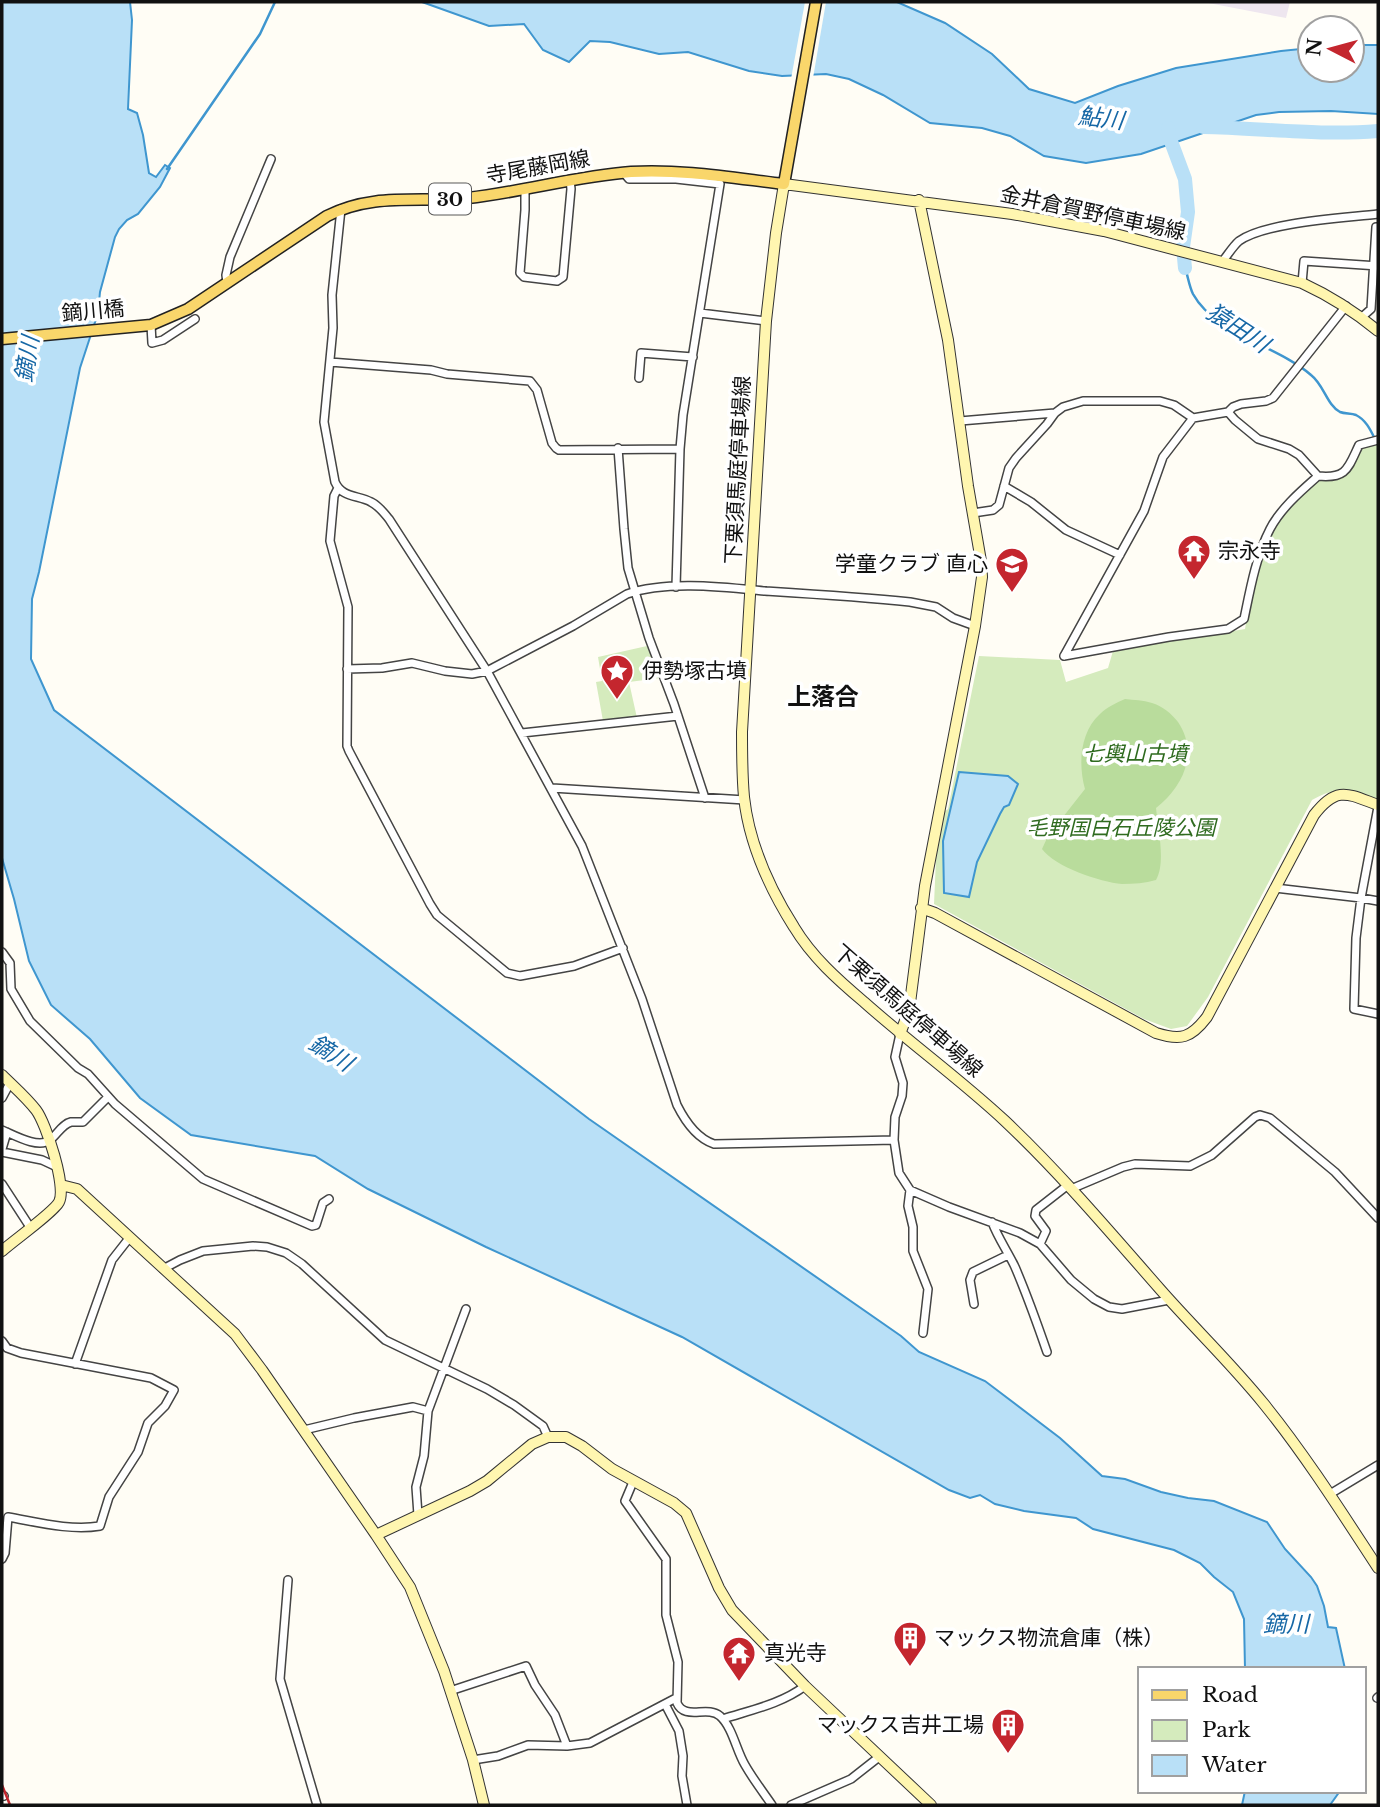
<svg xmlns="http://www.w3.org/2000/svg" width="1380" height="1807" viewBox="0 0 1380 1807" font-family="'Libre Baskerville','Noto Sans JP',serif">
<style>
.industrial{fill:#eee6ef}
.green{fill:#d5ebbd}
.forest{fill:#b9dc9c}
.water{fill:#b9e0f7;stroke:#3f96cf;stroke-width:2}
.pier{fill:#fffdf5}
.lines{fill:none;stroke-linecap:round;stroke-linejoin:round}
.stream{stroke:#3f96cf;stroke-width:2.5}
.river{stroke:#b9e0f7;stroke-width:14}
.street-casing{stroke:#444;stroke-width:10}
.secondary-casing{stroke:#333;stroke-width:12}
.primary-casing{stroke:#222;stroke-width:13}
.street{stroke:#fff;stroke-width:7}
.secondary{stroke:#fff6b0;stroke-width:10}
.primary{stroke:#f9d66b;stroke-width:10}
.rail{stroke:#c4262e;stroke-width:2.5}
.labels{text-anchor:middle;dominant-baseline:central;stroke-width:7;stroke-linejoin:round;paint-order:stroke}
.shield{fill:#fff;stroke:#585858;stroke-width:2}
.shield-label{font-size:19px;font-weight:bold;fill:#111}
.street-label{font-size:21px;fill:#111;stroke:#fff}
.poi-label{font-size:21px;fill:#111;stroke:#fff;text-anchor:start}
.park-label{font-size:21px;font-style:italic;fill:#2f6b1f;stroke:#fff}
.water-label{font-size:23px;font-style:italic;fill:#1768a6;stroke:#fff}
.quarter-label{font-size:24px;font-weight:bold;fill:#111;stroke:#fff}
</style>
<rect width="100%" height="100%" fill="#fffdf5"/>
<path class="industrial" d="M1203,2h87l-4,16z"/>
<path class="green" d="M1378,442v357c-27,-8 -40,-14 -66,1l-104,197 -21,29 -16,3 -27,-10 -210,-115 2,-45 8,-47 4,-3 31,-153 81,4 6,22 42,-14 5,-17 132,-22 6,-36 20,-65 16,-21 31,-28c28,6 35,-13 44,-34z
M647,646l13,32 -31,4 8,36 -34,3 -7,-39 6,-1 -4,-24z"/>
<path class="forest" d="M1125,699c9,1 18,1 27,4 10,3 19,10 26,19 21,31 5,65 -22,86 2,20 10,55 0,72 -11,3 -22,4 -34,4 -22,-2 -67,-17 -80,-35l6,-13 37,-47c-7,-25 -5,-57 15,-75 7,-7 16,-11 25,-15z"/>
<path class="water" d="M2,2h128l2,18 -4,89 9,4 6,22 6,38 7,4 9,-12 5,3 -10,19 -22,27 -11,6 -8,9 -4,8 -15,55 -2,21 -18,55 -41,204 -7,27 -1,60 23,51 535,409 312,217 18,16 66,29 75,57 42,38 23,3 36,13 27,6 26,3 53,21 18,27 26,28 6,9 7,20 4,21 8,1 9,41h-100l-1,-50 -11,-27 -19,-15 -14,-14 -26,-13 -81,-21 -17,-11 -52,-7 -29,-7 -15,-9 -10,3 -21,-8 -267,-153 -196,-90 -118,-58 -53,-33 -124,-21 -51,-37 -50,-59 -39,-34 -22,-44 -15,-62 -12,-41z
M422,2h475l48,21 47,31 37,35 46,14 43,-17 58,-18 105,-17 29,-3v22h42v-25h26v69l-47,-3 -52,1 -23,3 -115,39 -55,9 -42,-7 -34,-20 -28,-8 -52,-5 -47,-28 -34,-16 -23,-5 -44,2 -33,-5 -61,-19 -29,2 -49,-12 -20,-1 -21,21 -26,-12 -19,-26 -35,2z
M959,772l49,4 10,8 -9,21 -5,2 -4,7 -23,48 -8,35 -25,-4 -1,-52z
M1245,1791h95l-10,14h-88z"/>
<path class="pier" d="M805,2h21l-13,76 -22,1z"/>
<g class="lines">
<path class="stream" d="M167,169l93,-135 15,-32
M1185,268c3,8 4,18 8,26 22,40 85,52 118,81 13,10 16,30 29,37 5,2 11,1 16,3 12,6 16,19 22,30"/>
<path class="river" d="M1203,127c58,1 117,9 175,4
M1168,128l1,8 16,43 3,33 -5,35 2,21"/>
<defs>
<path id="street" d="M624,173l5,6h47l44,5 -37,231 -3,34 -4,138
M525,188v22l-5,63 4,4 33,4 6,-4 8,-88 -1,-9
M341,209l-9,86 1,33 -9,94 11,60c7,16 23,13 36,20 8,4 13,11 18,17l98,152 95,175 60,153 35,106c8,16 19,33 37,39l180,-4
M1222,262c5,-6 11,-16 17,-21 26,-19 106,-23 139,-27
M227,283l-1,-8 4,-18 41,-98
M1302,283l2,-22 74,5
M700,313l66,8
M1362,317l9,-8 5,-82h2
M151,325l1,18 11,-3 32,-21
M330,362l101,8 16,4 83,7 7,9 15,53 4,5 3,2 121,-1
M639,378l2,-25 52,4
M1228,412l7,8 23,19 31,10 10,6 19,21c29,3 30,-8 41,-31l19,-5
M960,421l95,-8
M618,448l6,81 4,39 21,70 25,66 31,94
M1004,486l27,16 35,28 54,25
M338,488l-4,8 -4,45 18,66 -1,139 2,5 81,153 7,11 70,58 13,3 54,-10 49,-18
M973,513l20,-3 6,-5 10,-37 7,-10 31,-34 8,-11 8,-6 20,-6h77l14,4 19,13
M1064,656l80,-145 19,-54 30,-39 35,-6 5,-5 8,-3 25,-3 7,-3 73,-92
M1064,656l105,-19 59,-8 16,-10c6,-29 12,-63 26,-90 11,-21 31,-38 48,-53
M347,669l35,-1 30,-5 33,8 27,3 15,-3 86,-45 54,-32c39,-14 97,-7 138,-3 48,3 97,6 145,11l26,5 17,11 22,8
M522,733l156,-17
M552,788l193,12
M1378,807l-17,91 -5,40 -2,71 24,5
M1275,888l86,10 17,3
M2,952l8,11 1,26 19,32 48,47 10,6 27,30 88,75 109,47 4,-1 7,-22 6,-4
M900,1034l-5,23 8,26 -1,13 -7,21 -1,23 5,33 11,17 39,17 71,26 20,11 31,36 23,19 15,8 13,2 47,-9
M2,1098l8,-15
M2,1130c12,5 36,19 48,10 7,-5 12,-16 21,-18 4,0 8,0 12,0l25,-25
M2,1149l5,-17
M2,1152l40,8 15,7
M2,1184l28,43
M1071,1189l52,-22 12,-3 55,2 22,-11 43,-38 5,-2 10,3 65,54 43,46
M910,1190l-2,16 5,21v24l15,38 -5,44
M992,1222c6,16 16,30 23,45 12,28 22,56 32,85
M1040,1244l6,-13 -11,-15 1,-6 32,-25
M163,1269l17,-9 23,-9 50,-5 14,1 19,6 16,11 83,76 102,49 27,16 29,21 5,11
M974,1304l-4,-24 3,-8 35,-17
M2,1341l5,7 14,5 130,25 23,12 -9,16 -17,17 -10,29 -29,45 -9,29c-30,5 -63,-4 -92,-9l-3,36 -3,6
M75,1364l37,-104 18,-23
M304,1430l50,-12 59,-11 15,4
M633,1482l-8,19 41,58v56l12,47 -1,41c8,18 30,2 43,13 13,12 16,34 25,49 8,14 18,27 27,40
M1330,1494l48,-29
M418,1515l-2,-28 8,-31 4,-45 38,-102
M288,1580l-8,99 37,126
M450,1691l76,-25 9,19 20,30 12,31
M1377,1698l1,-1
M665,1704l14,27 4,25 -1,20 5,29
M723,1719c28,-9 58,-15 82,-33
M473,1760l25,-4 30,-11 39,1 23,-3 86,-45
M2,1795l2,1
M791,1805l60,-26 28,-22"/>
<path id="secondary" d="M1378,331c-24,-20 -48,-35 -76,-48l-198,-52 -92,-17 -228,-30 -8,49 -10,88 -24,411c0,22 0,43 2,65 5,46 26,92 50,130 18,30 44,53 70,75 46,41 96,77 141,119 55,52 104,110 154,167 34,39 72,75 105,116 42,52 78,109 114,164
M921,908l14,5 221,120c25,8 35,5 51,-16l107,-202c23,-30 34,-21 64,-10
M900,1034l8,-21 2,-10 15,-117 50,-260 7,-49 -1,-16 -13,-75 -20,-146 -29,-140
M2,1075c11,11 24,22 34,35 10,13 31,77 23,92 -5,10 -46,39 -57,49
M61,1185l16,4 158,145 27,36 114,165 34,52 34,84 29,89 11,45
M376,1535l94,-44 17,-10 45,-37 16,-7h18l16,9 30,23 62,34 12,10 33,75 13,22 73,76 126,119"/>
<path id="primary" d="M2,339l149,-14 37,-16 139,-93c47,-24 92,-13 141,-18 55,-6 108,-22 163,-26 51,-3 102,6 153,12l32,-182"/>
</defs>
<use href="#street" class="street-casing"/>
<use href="#secondary" class="secondary-casing"/>
<use href="#primary" class="primary-casing"/>
<use href="#street" class="street"/>
<use href="#secondary" class="secondary"/>
<use href="#primary" class="primary"/>
<path class="rail" d="M2,1785l8,20"/>
</g>
<defs>
<symbol id="temple-pin" viewBox="-11 -11 22 30"><path d="M0 17L-7.5 6A9.5 9.5 0 1 1 7.5 6Z" fill="#c4262e" stroke="#fff"/><path d="M0-6L5-2H3V0L6.5 2.5H4V6H1.5V3h-3V6H-4V2.5H-6.5L-3 0V-2H-5Z" fill="#fff"/></symbol>
<symbol id="school-pin" viewBox="-11 -11 22 30"><path d="M0 17L-7.5 6A9.5 9.5 0 1 1 7.5 6Z" fill="#c4262e" stroke="#fff"/><path d="M0-5L7-2L0 1L-7-2ZM-4 1L0 2.5L4 1V4Q0 6-4 4Z" fill="#fff"/></symbol>
<symbol id="sight-pin" viewBox="-11 -11 22 30"><path d="M0 17L-7.5 6A9.5 9.5 0 1 1 7.5 6Z" fill="#c4262e" stroke="#fff"/><path d="M0-6L1.8-2.2L6-1.7L2.9 1.2L3.7 5.4L0 3.3L-3.7 5.4L-2.9 1.2L-6-1.7L-1.8-2.2Z" fill="#fff"/></symbol>
<symbol id="building-pin" viewBox="-11 -11 22 30"><path d="M0 17L-7.5 6A9.5 9.5 0 1 1 7.5 6Z" fill="#c4262e" stroke="#fff"/><path d="M-4-6H4V6H1V3H-1V6H-4ZM-2.5-4.3h1.7v1.8h-1.7ZM.8-4.3h1.7v1.8H.8ZM-2.5-1h1.7V.8h-1.7ZM.8-1h1.7V.8H.8Z" fill="#fff"/></symbol>
</defs>
<g fill-rule="evenodd">
<use href="#temple-pin" x="1175" y="532" width="38" height="52"/>
<use href="#school-pin" x="993" y="545" width="38" height="52"/>
<use href="#sight-pin" x="598" y="652" width="38" height="52"/>
<use href="#building-pin" x="891" y="1619" width="38" height="52"/>
<use href="#temple-pin" x="720" y="1634" width="38" height="52"/>
<use href="#building-pin" x="989" y="1706" width="38" height="52"/>
</g>
<g class="labels">
<rect class="shield" x="429" y="183.5" width="42" height="31" rx="5"/>
<g class="shield-label">
<text x="450" y="199">30</text>
</g>
<g class="street-label">
<text transform="translate(538 167) rotate(-10)">寺尾藤岡線</text>
<text transform="translate(1093 213) rotate(12)">金井倉賀野停車場線</text>
<text transform="translate(93 311) rotate(-5)">鏑川橋</text>
<text transform="translate(738 470) rotate(-87)">下栗須馬庭停車場線</text>
<text transform="translate(908 1011) rotate(41)">下栗須馬庭停車場線</text>
</g>
<g class="poi-label">
<text x="1218" y="551">宗永寺</text>
<text x="988" y="564" text-anchor="end">学童クラブ 直心</text>
<text x="642" y="671">伊勢塚古墳</text>
<text x="934" y="1638">マックス物流倉庫（株）</text>
<text x="764" y="1653">真光寺</text>
<text x="984" y="1725" text-anchor="end">マックス吉井工場</text>
</g>
<g class="park-label">
<text x="1135" y="754">七輿山古墳</text>
<text x="1121" y="828">毛野国白石丘陵公園</text>
</g>
<g class="water-label">
<text transform="translate(1101 118) rotate(7)">鮎川</text>
<text transform="translate(1238 328) rotate(33)">猿田川</text>
<text transform="translate(27 359) rotate(-81)">鏑川</text>
<text transform="translate(331 1053) rotate(32)">鏑川</text>
<text x="1286" y="1624">鏑川</text>
</g>
<g class="quarter-label">
<text x="823" y="696">上落合</text>
</g>
</g>
<rect width="1380" height="1807" fill="none" stroke="#111111" stroke-width="7"/>
<rect x="1138" y="1667" width="228" height="126" fill="#ffffff" stroke="#a0a0a0" stroke-width="2"/>
<rect x="1152" y="1690" width="35" height="10" fill="#f9d66b" stroke="#a0a0a0" stroke-width="2"/>
<text x="1202" y="1702" font-size="21" fill="#111111">Road</text>
<rect x="1152" y="1720" width="35" height="21" fill="#d5ebbd" stroke="#a0a0a0" stroke-width="2"/>
<text x="1202" y="1737" font-size="21" fill="#111111">Park</text>
<rect x="1152" y="1755" width="35" height="21" fill="#b9e0f7" stroke="#a0a0a0" stroke-width="2"/>
<text x="1202" y="1772" font-size="21" fill="#111111">Water</text>
<g transform="translate(1331 49) rotate(276)"><circle r="33" fill="#ffffff" stroke="#a0a0a0" stroke-width="2"/>
<path d="M0-5L12 26L0 18L-12 26Z" fill="#c4262e"/>
<text y="-10" font-size="19" font-weight="bold" text-anchor="middle" fill="#111111">N</text>
</g>
</svg>
